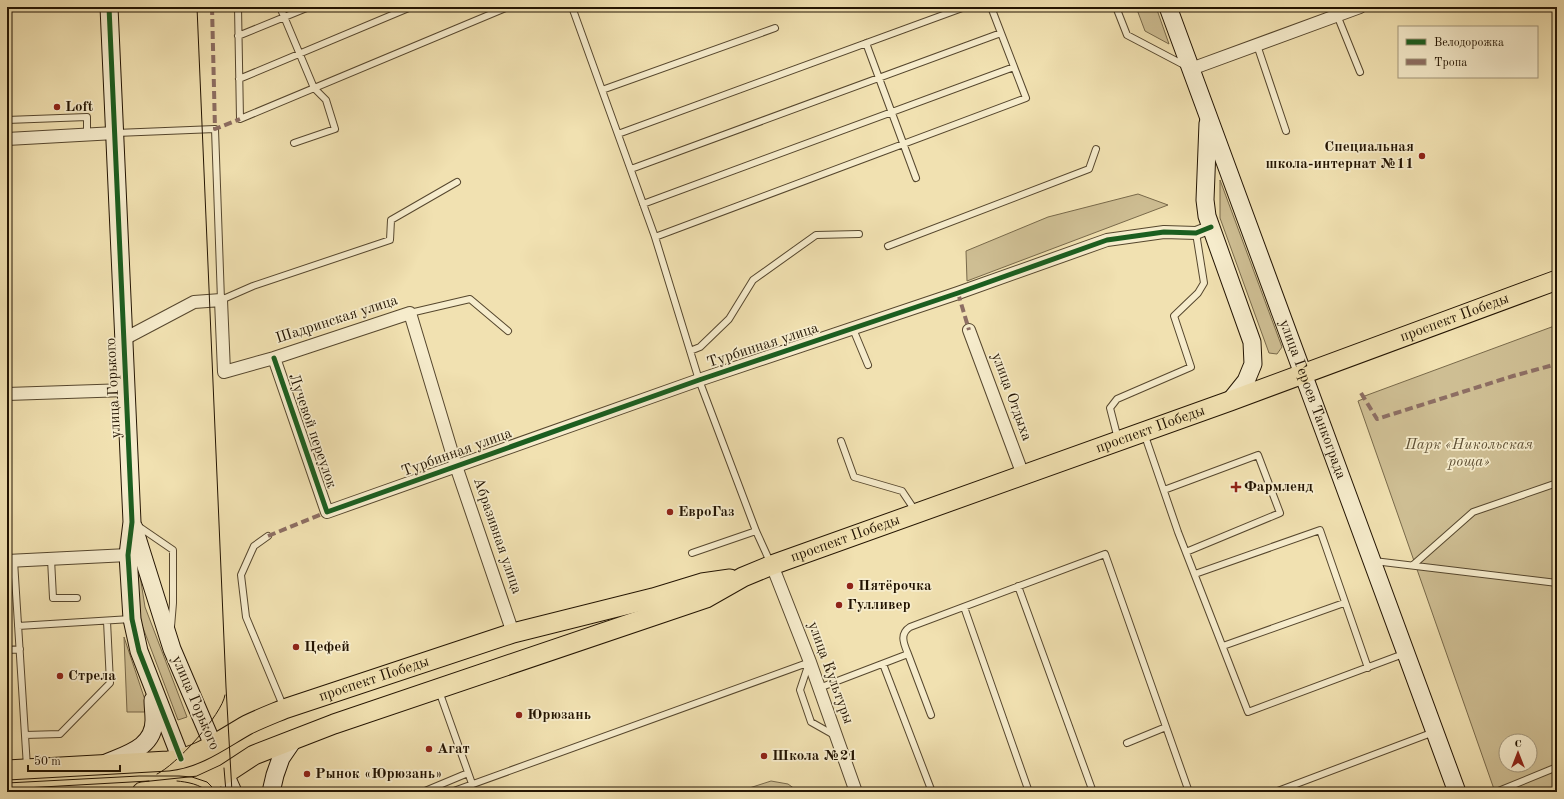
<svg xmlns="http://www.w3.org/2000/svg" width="1564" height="799" viewBox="0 0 1564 799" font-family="'Old Standard TT',serif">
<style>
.green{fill:#cebe93;stroke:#78694a;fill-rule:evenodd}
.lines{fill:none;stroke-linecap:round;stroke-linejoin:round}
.lane-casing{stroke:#56472e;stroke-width:8}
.street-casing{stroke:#56472e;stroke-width:14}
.secondary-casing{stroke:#231402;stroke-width:19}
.primary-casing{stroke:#231402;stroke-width:21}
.lane{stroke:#f6eccc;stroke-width:6}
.street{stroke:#f6eccc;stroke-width:12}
.secondary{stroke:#f6eccc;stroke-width:17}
.primary{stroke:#f1e1b1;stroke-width:19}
.tram{stroke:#231402;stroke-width:1}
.quiet{stroke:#8d6e63;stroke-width:4;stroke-dasharray:8 4;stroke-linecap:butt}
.cycleway-casing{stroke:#f6eccc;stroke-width:8}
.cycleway{stroke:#1b5e20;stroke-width:5}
.poi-dot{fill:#8f2418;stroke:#f6eccc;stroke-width:1.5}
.labels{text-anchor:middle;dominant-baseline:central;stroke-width:3.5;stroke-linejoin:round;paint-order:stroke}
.poi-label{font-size:15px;font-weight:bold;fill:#231402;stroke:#f6eccc;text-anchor:start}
.street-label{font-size:15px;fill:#231402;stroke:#f6eccc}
.park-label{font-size:15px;font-style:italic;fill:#5f5035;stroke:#f6eccc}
</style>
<rect width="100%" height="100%" fill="#f1e1b1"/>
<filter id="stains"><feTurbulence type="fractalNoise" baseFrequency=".005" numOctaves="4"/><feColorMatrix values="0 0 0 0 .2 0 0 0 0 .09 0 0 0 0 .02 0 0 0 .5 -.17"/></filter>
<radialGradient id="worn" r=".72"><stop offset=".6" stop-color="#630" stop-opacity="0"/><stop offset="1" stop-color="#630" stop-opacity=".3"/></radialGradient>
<path class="green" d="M1136,7h20l13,37 -24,-13z
M1220,180l62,167 -5,7 -8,-1 -49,-135z
M1138,194l30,11 -201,76 -1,-30 82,-34z
M1557,325v467h-62l-137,-391 5,-2 -1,-2zM1506,741h24v24h-24z
M135,544l10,63 42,110 -9,3 -41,-108z
M124,637l24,72 -4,3h-17z
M771,781l17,3 11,8h-13l-14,-3 -13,3h-22z"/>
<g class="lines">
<defs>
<path id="lane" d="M238,7l2,112 268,-112
M280,7l34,81 12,12 9,29 -41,14
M572,7l83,230 44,143 57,151 15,33
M1116,7l11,28 59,31
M1337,15l23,57
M238,36l71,-29
M866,43l50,135
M1257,45l29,86
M239,79l172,-72
M602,90l173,-62
M7,120l80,-3v17
M116,133l99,-4 6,171 32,-14 137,-46 1,-20 66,-38
M618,134l347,-127
M631,169l370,-136
M643,204l371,-137
M655,237l371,-139 -35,-91
M888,246l201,-77 7,-20
M410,313l60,-14 38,32
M853,329l15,36
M690,351l10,-4 29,-28 24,-39 63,-45 43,-1
M1144,433l34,99 70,180 158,-59
M1118,439l-8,-31 7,-9 74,-32 -17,-51 24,-23 6,-10 -8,-50
M841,441l13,36 48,14 14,21
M1164,490l94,-35 22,58 -94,39
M138,526l35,24v53l-2,24
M268,536l-14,10 -13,29 5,42 38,91
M692,553l64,-22
M51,559l2,39h24
M14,561l13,206
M1374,561l183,22
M1413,565l60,-53 84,-29
M1195,574l125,-44 48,138
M1018,586l75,206
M964,607l65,185
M18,626l113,-7
M1223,646l121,-43
M7,650l13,-1
M908,654l23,61
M809,663l-9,27 11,32 23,13
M883,664l49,128
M819,688l89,-34c-4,-10 -9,-20 2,-27l195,-73 84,238
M439,691l36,101
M25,735l35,-1 50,-51 -3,-62
M1127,743l39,-16
M425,791l43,-18
M451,792l359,-130
M1275,792l159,-60
M1496,792l61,-25"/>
<path id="street" d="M1191,69l169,-62
M7,139l108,-6
M969,330l54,145
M124,339l70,-37 27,-2 3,72 50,-14 136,-45 46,153 57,167
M274,358l53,154 372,-132 259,-87 149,-53 57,-8 32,1 15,-6
M7,394l120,-4
M7,561l121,-6
M772,565l38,97 46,130"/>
<g id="secondary">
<path d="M109,7l23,515 -4,33 4,64 7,32 42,108"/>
<path id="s1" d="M1168,7l289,785"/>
<path d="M1208,123l-3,77 2,16 45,126 1,22 -7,17 -16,20"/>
<path d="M134,528l38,121 41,96"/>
<path d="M106,763c21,-9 49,-16 48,-44 0,-6 -1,-13 -1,-19"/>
<path d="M225,774l8,18"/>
<path d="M271,792l4,-17 6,-17 13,-19"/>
</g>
<g id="primary">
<path id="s2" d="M7,770l161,-9c30,-3 54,-22 79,-36 12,-6 25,-11 37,-16l229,-76 140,-35 49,-15 28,-4"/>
<path id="s3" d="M142,792l57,-6 26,-12 29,-19 80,-31 372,-126 37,-21 29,-12 458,-164 327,-121"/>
</g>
</defs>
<use href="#lane" class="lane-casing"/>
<use href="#street" class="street-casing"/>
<use href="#secondary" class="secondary-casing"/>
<use href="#primary" class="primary-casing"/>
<use href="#lane" class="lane"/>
<use href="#street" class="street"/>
<use href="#secondary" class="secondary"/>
<use href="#primary" class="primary"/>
<path class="tram" d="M197,7l29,680 6,105
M224,768l2,24
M157,774c18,-8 65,-59 68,-79
M177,781c10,1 23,3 31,11
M7,783l132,-7h40l13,1 15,5 10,10
M7,789l142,-8"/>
<path class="quiet" d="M212,7l3,122 25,-10
M958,293l11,37
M1361,393l16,26 136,-43 44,-12
M268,536l59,-24"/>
<defs>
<path id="cycleway" d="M109,7l23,515 -4,33 4,64 7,32 42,108
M274,358l53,154 372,-132 259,-87 149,-53 57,-8 32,1 15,-6"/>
</defs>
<use href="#cycleway" class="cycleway-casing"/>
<use href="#cycleway" class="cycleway"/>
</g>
<g class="poi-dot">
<circle cx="57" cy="107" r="4"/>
<circle cx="1422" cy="156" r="4"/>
<path d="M1234 481h4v4h4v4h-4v4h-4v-4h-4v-4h4z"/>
<circle cx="670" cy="512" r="4"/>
<circle cx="850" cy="586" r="4"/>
<circle cx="839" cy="605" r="4"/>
<circle cx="296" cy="647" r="4"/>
<circle cx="60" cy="676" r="4"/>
<circle cx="519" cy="715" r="4"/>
<circle cx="429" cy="749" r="4"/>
<circle cx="764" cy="756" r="4"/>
<circle cx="307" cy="774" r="4"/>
</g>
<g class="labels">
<g class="poi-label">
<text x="65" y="107">Loft</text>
<text x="1414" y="147" text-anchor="end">Специальная<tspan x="1414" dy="17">школа-интернат №11</tspan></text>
<text x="1244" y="487">Фармленд</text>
<text x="678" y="512">ЕвроГаз</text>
<text x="858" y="586">Пятёрочка</text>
<text x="847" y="605">Гулливер</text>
<text x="304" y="647">Цефей</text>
<text x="68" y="676">Стрела</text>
<text x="527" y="715">Юрюзань</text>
<text x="437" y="749">Агат</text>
<text x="772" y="756">Школа №21</text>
<text x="315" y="774">Рынок «Юрюзань»</text>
</g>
<g class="street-label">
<text stroke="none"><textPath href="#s3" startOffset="1399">проспект Победы</textPath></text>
<text transform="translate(337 320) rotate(-18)">Шадринская улица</text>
<text transform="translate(763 346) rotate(-18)">Турбинная улица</text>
<text transform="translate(114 388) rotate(-93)">улица Горького</text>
<text transform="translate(1011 397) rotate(70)">улица Отдыха</text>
<text stroke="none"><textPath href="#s1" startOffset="418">улица Героев Танкограда</textPath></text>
<text stroke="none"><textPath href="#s3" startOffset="1075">проспект Победы</textPath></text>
<text transform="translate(312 431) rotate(71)">Лучевой переулок</text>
<text transform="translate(457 453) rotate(-20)">Турбинная улица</text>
<text transform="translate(497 536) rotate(71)">Абразивная улица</text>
<text stroke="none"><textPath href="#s3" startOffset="751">проспект Победы</textPath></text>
<text transform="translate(830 673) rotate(70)">улица Культуры</text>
<text stroke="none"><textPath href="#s2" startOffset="384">проспект Победы</textPath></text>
<text transform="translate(195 703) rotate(67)">улица Горького</text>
</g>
<g class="park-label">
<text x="1469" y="445">Парк «Никольская<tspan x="1469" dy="17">роща»</tspan></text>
</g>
</g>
<rect width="1564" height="799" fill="none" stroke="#f1e1b1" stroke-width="24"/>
<rect x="8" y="8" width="1548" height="783" fill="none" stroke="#231402" stroke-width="2"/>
<rect x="12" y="12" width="1540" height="775" fill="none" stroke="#231402"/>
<rect x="1398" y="26" width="140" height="52" fill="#f6eccc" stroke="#a2967b"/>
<rect x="1406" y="39" width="20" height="6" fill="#1b5e20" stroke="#a2967b"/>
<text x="1434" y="46" font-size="12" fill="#231402">Велодорожка</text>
<rect x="1406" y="59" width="20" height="6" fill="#8d6e63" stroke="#a2967b"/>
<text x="1434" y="66" font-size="12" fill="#231402">Тропа</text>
<g transform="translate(1518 753)"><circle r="19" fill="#f6eccc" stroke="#a2967b"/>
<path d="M0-3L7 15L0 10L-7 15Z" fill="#8f2418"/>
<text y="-6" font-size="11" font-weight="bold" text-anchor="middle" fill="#231402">С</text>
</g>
<path d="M28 765v6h92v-6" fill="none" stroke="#231402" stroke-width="2"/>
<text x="34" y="765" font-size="12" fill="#231402" stroke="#f6eccc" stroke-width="3" paint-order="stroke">50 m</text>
<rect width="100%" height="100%" filter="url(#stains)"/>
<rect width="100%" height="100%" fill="url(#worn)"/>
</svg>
